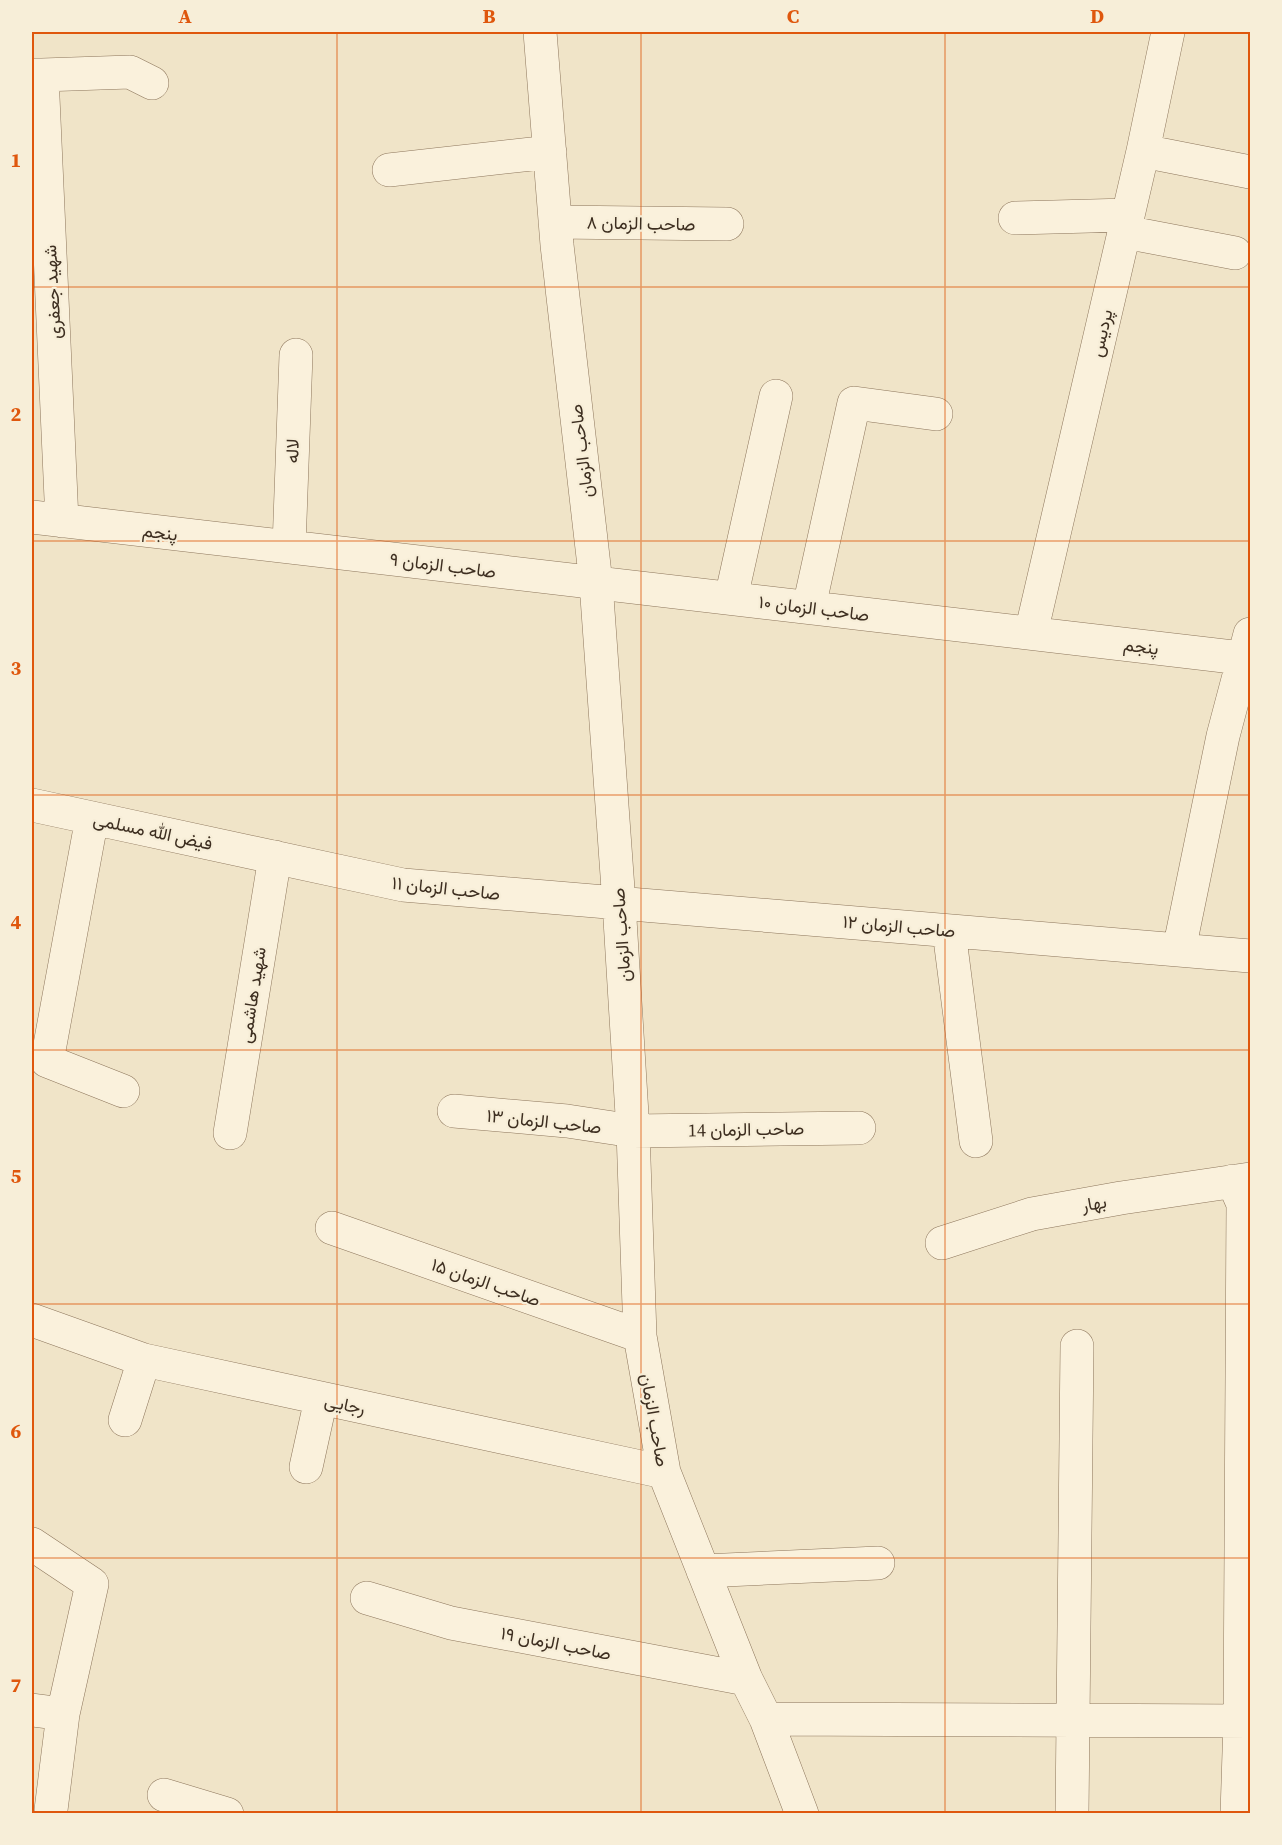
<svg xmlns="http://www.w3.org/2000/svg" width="1282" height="1845" viewBox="0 0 1282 1845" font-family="'Source Serif 4',Vazirmatn,serif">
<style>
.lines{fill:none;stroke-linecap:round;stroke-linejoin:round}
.street-casing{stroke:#8d765c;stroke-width:34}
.street{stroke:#faf1dc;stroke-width:33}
.grid{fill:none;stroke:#df570d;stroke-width:1.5;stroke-opacity:0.55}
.labels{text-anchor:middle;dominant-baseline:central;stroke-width:4.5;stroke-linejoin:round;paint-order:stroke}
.street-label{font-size:18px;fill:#3d2e20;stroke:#f7eed8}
.neatline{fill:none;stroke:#df570d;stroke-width:2}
.grid-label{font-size:20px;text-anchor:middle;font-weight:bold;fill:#df570d}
</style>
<rect width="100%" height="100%" fill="#f0e4c8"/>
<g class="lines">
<defs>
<path id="street" d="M540,32l17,213 39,338 23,320 14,228 7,205 24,136 82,207 20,40 36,95
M32,75h10l20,446
M42,75l88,-3 22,11
M1143,151l107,21
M389,170l161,-18
M1015,218l113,-3
M555,222l172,2
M1125,232l110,21
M32,517l1218,142
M289,547l7,-192
M731,598l45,-202
M809,607l45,-204 82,11
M1031,633l112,-482 25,-119
M32,805l371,80 847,71
M92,818l-45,243 76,30
M949,931l27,210
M1179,950l44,-214 27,-102
M454,1111l113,10 66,10 226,-3
M230,1133l45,-276
M1233,1181l10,23 -3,517 -3,93
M332,1228l308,108
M942,1243l90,-29 89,-16 129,-19
M32,1320l112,40 520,112
M125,1420l19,-60
M306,1467l15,-68
M32,1544l60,40 -29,130 -12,96
M703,1571l175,-8
M367,1598l84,25 295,56
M32,1710l31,4
M766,1719l484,2
M164,1795l63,19
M1072,1814l5,-468"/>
</defs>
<use href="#street" class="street-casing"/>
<use href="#street" class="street"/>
</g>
<path class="grid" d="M337,32v1782M641,32v1782M945,32v1782M32,287h1218M32,541h1218M32,795h1218M32,1050h1218M32,1304h1218M32,1558h1218"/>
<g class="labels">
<g class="street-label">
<text transform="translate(641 223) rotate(1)">صاحب الزمان ۸</text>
<text transform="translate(52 292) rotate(-93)">شهید جعفری</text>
<text transform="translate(1101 333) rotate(-77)">پردیس</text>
<text transform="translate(292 451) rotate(-88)">لاله</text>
<text transform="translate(581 451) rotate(-97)">صاحب الزمان</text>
<text transform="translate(160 532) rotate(7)">پنجم</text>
<text transform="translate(443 565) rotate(7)">صاحب الزمان ۹</text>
<text transform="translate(814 608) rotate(7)">صاحب الزمان ۱۰</text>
<text transform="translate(1141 646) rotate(7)">پنجم</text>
<text transform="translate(153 831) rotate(12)">فیض الله مسلمی</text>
<text transform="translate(446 888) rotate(6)">صاحب الزمان ۱۱</text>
<text transform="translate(899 926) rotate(5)">صاحب الزمان ۱۲</text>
<text transform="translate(621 935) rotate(-94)">صاحب الزمان</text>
<text transform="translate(252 995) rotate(-81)">شهید هاشمی</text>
<text transform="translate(544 1121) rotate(6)">صاحب الزمان ۱۳</text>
<text transform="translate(746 1129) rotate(-1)">صاحب الزمان 14</text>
<text transform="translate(1094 1203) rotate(-10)">بهار</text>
<text transform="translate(486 1282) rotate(19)">صاحب الزمان ۱۵</text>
<text transform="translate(345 1404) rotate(12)">رجایی</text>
<text transform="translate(655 1420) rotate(80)">صاحب الزمان</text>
<text transform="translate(556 1643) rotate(11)">صاحب الزمان ۱۹</text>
</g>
</g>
<rect width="1282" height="1845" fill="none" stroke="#f7eed8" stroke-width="66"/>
<rect x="33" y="33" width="1216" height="1779" class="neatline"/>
<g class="grid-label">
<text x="185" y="23">A</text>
<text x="489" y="23">B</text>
<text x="793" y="23">C</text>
<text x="1097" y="23">D</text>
<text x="16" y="167">1</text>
<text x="16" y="421">2</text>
<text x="16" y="675">3</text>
<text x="16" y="929">4</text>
<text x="16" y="1183">5</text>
<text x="16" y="1438">6</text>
<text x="16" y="1692">7</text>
</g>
</svg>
